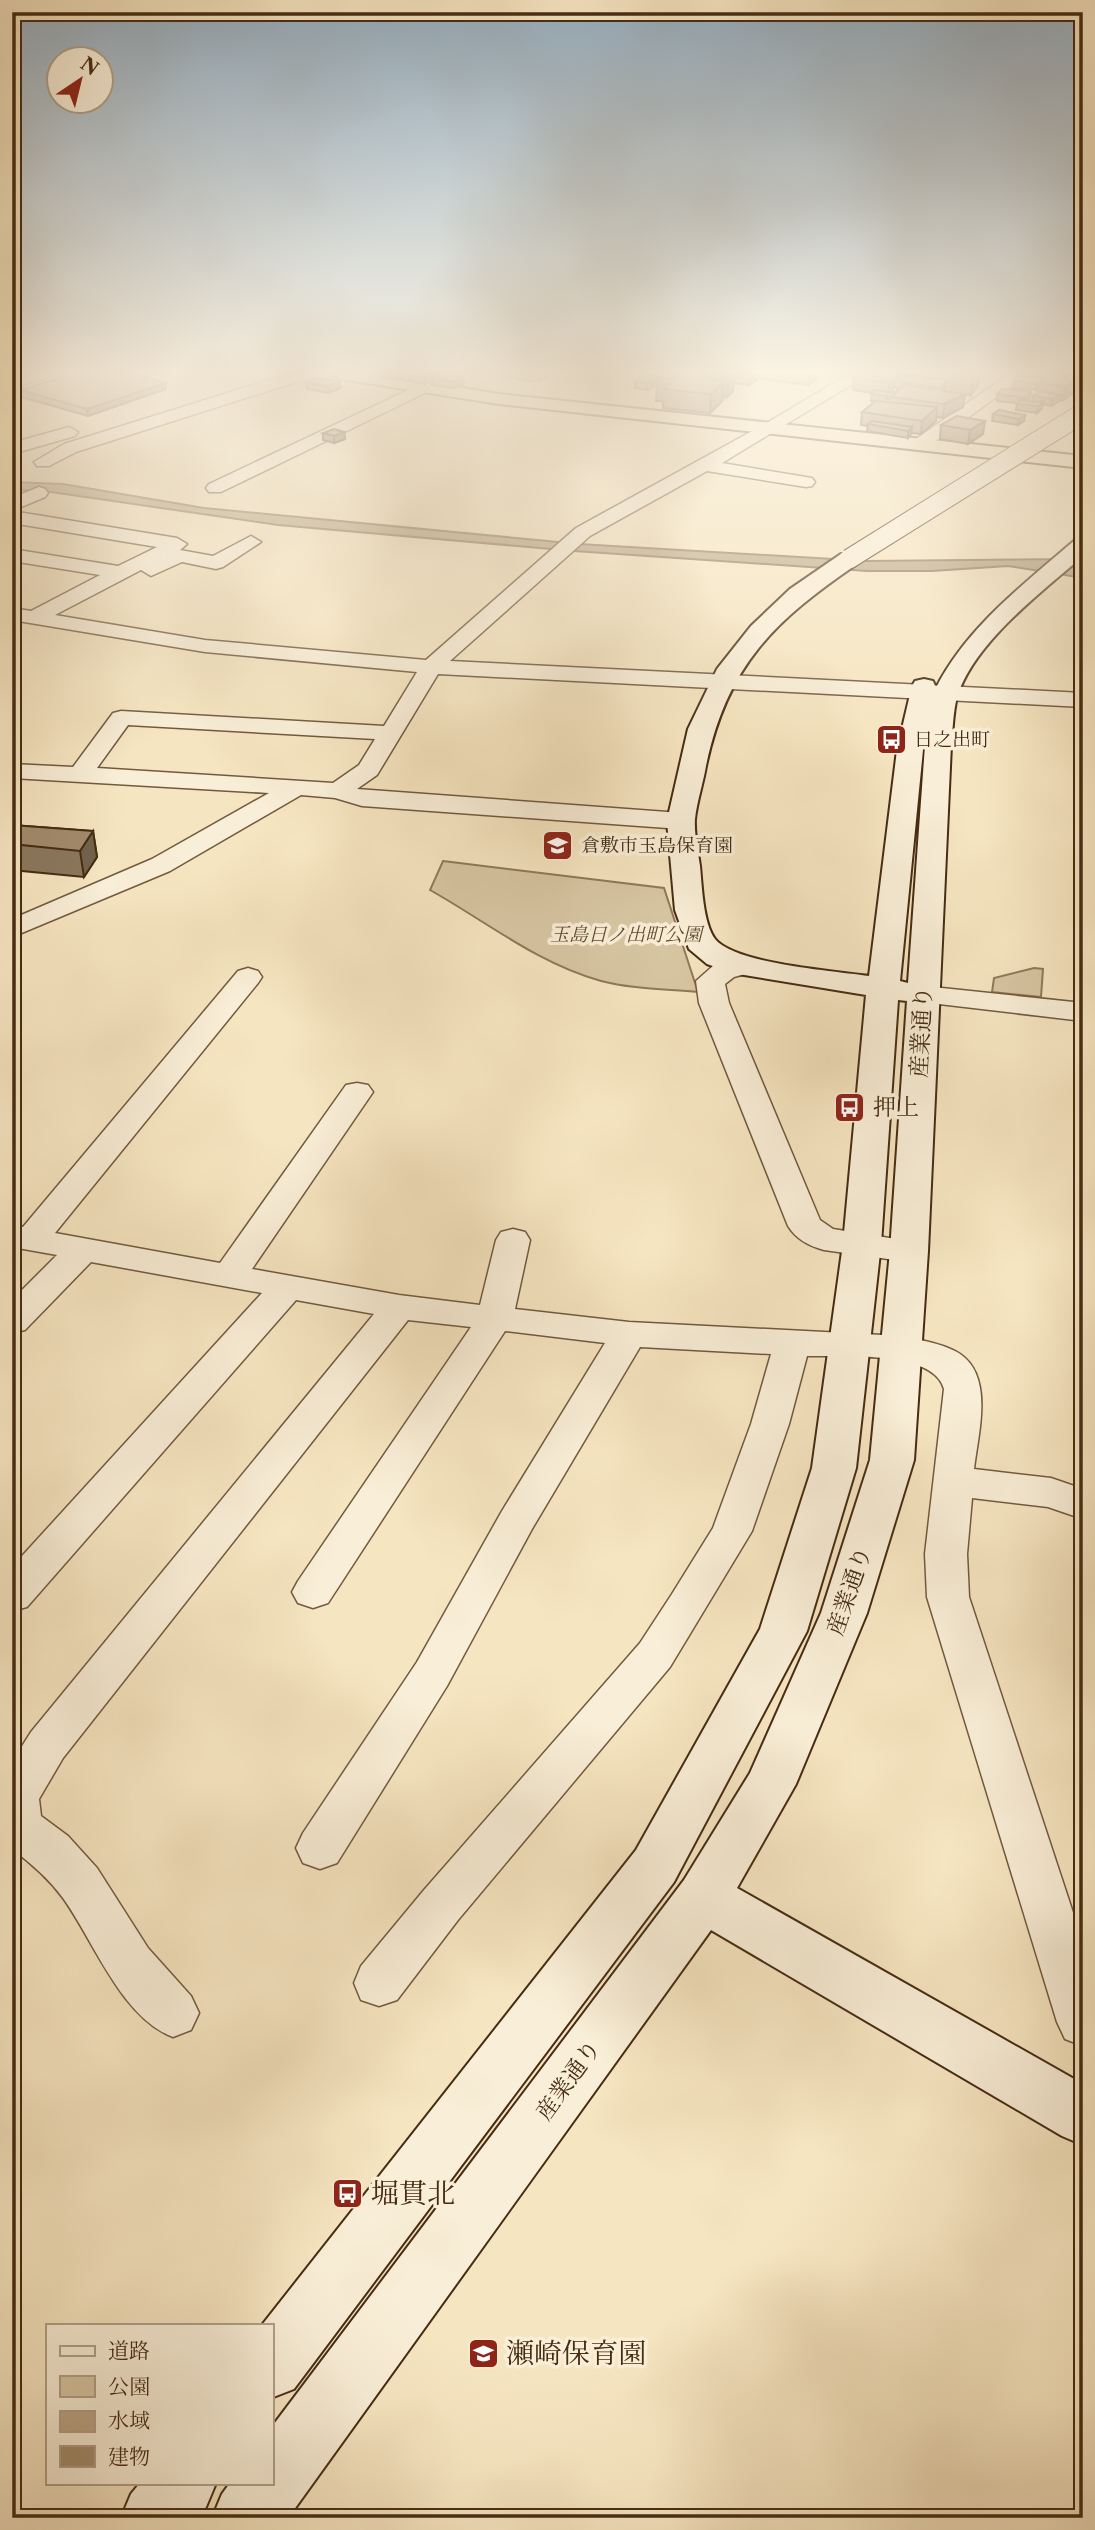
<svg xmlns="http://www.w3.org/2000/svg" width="1095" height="2530" viewBox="0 0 1095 2530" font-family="'Libre Caslon Text','Noto Serif JP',serif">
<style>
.green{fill:#d8c6a3;stroke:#8f795b;stroke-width:2}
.water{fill:#baa686;stroke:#8c7558;stroke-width:2}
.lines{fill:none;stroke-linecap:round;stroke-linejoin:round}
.street-casing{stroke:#725a3e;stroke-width:3}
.secondary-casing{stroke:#462c13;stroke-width:4}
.highway-casing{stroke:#462c13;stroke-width:4}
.street{fill:#f9eed7;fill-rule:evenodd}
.secondary{fill:#f9eed7;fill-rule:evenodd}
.highway{fill:#f6e5c1;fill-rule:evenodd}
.secondary-bridge-casing{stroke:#462c13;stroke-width:21;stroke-linecap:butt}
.secondary-bridge{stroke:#f9eed7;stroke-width:19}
.wall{fill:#8b785e;stroke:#462c13;stroke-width:2;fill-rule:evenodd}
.shaded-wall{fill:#71624c;stroke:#462c13;stroke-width:2}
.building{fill:#a28c6d;stroke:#462c13;stroke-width:2}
.labels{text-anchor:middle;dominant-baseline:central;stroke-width:7;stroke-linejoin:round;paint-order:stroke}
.far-poi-label{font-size:19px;fill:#462c13;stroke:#f9eed7;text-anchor:start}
.far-park-label{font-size:19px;font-style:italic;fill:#634b30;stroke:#f9eed7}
.street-label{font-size:23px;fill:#462c13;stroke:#f9eed7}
.poi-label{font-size:23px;fill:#462c13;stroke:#f9eed7;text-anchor:start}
.near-poi-label{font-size:28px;fill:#462c13;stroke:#f9eed7;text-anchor:start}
</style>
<rect width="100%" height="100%" fill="#f6e5c1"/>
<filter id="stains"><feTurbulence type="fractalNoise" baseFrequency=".00286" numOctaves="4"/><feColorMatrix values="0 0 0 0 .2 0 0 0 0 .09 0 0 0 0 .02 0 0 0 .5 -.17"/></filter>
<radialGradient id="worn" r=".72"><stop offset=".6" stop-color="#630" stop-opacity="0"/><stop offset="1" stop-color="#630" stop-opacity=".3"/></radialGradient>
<path class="green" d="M443,861l221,27 34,104c-32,-3 -66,-3 -97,-11 -64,-18 -114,-59 -171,-91z
M1034,968l9,1 -2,28 -49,-5 2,-14z"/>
<path class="water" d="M12,482l51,2 141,24 375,36 288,17 216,-2v13l-6,5 -69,-11 -76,5h-65l-293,-20 -296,-26 -227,-33 -39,-3z"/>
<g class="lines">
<defs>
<path id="street" d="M63,374h26l-2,3 -75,23v-10z
M288,374h26l-2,3 -236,75 -27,14h-12l-3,-4 30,-18z
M849,374h20l-147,89 90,15 3,4 -3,4 -6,1 -99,-16 -117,65 -140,125 633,32v14l-645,-33 -61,101 -20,14 324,24 9,3 4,5 -4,5 -9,3 -319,-23 -27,-8 -34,-3 -131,76 -158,66v-18l140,-60 117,-66 -257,-15v-14l61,3 40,-54 8,-2 263,15 33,-54 -212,-20 -193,-32v-12l19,3 69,-36 -88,-14v-12l106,17 39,-19 -145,-24v-12l165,27 10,6 -7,6 33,6 38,-20 10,6 -38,25 -7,2 -34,-7 -31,14 -10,-6 -86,45 150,25 221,20 150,-132 189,-104zM128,725l247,14 -16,26 -26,18 -236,-15z
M1009,374h19l-103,75h-12l-3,-4 3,-4z
M423,383l8,5 -2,3 -208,101h-12l-3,-4 3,-4z
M69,427l9,5 -3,4 -63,18v-11z
M39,487l6,2 3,4 -3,4 -33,14v-13z
M743,957l10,3 4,6 -4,6 -19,5 -9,7 4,19 91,217 13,9 88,14 5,8 -5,8 -12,3 -85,-12c-15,-4 -28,-11 -36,-24l-89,-223 -3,-22 18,-16z
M248,968l10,3 4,6 -4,6 -203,250 165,30 126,-178 11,-2 11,2 5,7 -121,177 147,26 81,10 16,-65 5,-8 12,-3 12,3 5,8 -15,69 114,13 273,14c18,4 37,7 53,15 41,21 23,82 19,118l77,9 32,11v30l-35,-12 -76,-9 -5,56 2,43 114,346v103l-18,-7 -8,-17 -130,-425 -2,-43 19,-165c-10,-39 -103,-32 -137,-33l-18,68 -37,107 -82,136 -212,253 -61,80 -18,6 -18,-6 -7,-17 7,-17 63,-76 216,-247 32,-49 41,-66 38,-104 20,-70 -131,-7 -108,182 -85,157 -110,177 -17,6 -17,-6 -7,-15 7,-15 114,-171 85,-151 103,-168 -100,-12 -177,272 -15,5 -15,-5 -6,-11 6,-11 173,-254 -63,-7 -345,438 -24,41 2,17 27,20 29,32 51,80 43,48 8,17 -8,17 -18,7c-52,-20 -79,-96 -110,-139 -14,-19 -32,-35 -51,-49v-87l19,-30 343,-418 -78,-14 -269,307 -15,4v-44l250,-274 -171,-31 -66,68 -13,3v-33l45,-45 -45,-8v-22l11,2 215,-256z
M923,986l160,17v18l-170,-20 -5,-6 5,-6z"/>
<path id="secondary" d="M1083,539v17c-42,37 -109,86 -126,141 -4,15 -4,32 -6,48l-23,506 -14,209 -47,153 -71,171 -59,104 346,196v61l-21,-9 -351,-206 -423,588h-76l10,-24 8,-11h41v-55l413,-548 66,-107 71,-160 49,-153 20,-209 17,-250 -9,-1 -17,244 -25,224 -49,163 -133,251 -380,507 -23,9v-73h-9l374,-475 124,-221 52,-161 31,-224 23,-249 -134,-22 -25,-9 -18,-15 -14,-39 -8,-89 21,-92 29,-60 34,-43 39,-37 51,-35h16l3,5 -3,5c-82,56 -130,101 -151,202 -3,18 -9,35 -11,53 -1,15 3,32 5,47 2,20 3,57 15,73 20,25 120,32 154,37l28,-226 15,-64 3,-5 9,-2 9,2 3,7c31,-61 88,-104 139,-148zM927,734l-2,11 -17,238 -8,-2 23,-231z
M140,2483h76l-10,24 -8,11h-77l10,-24z"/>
<path id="highway" d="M333,374h44l122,20 584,62v12l-584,-64 -158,-25z"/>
</defs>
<use href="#street" class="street-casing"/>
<use href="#secondary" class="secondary-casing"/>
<use href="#highway" class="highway-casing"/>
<use href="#street" class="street"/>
<use href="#secondary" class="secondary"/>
<use href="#highway" class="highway"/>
<defs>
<path id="secondary-bridge" d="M849,559l234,-146"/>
</defs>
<use href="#secondary-bridge" class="secondary-bridge-casing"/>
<use href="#secondary-bridge" class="secondary-bridge"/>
</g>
<path class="wall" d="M380,374h68l15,3 1,7 -10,4 -22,-3v-5l-7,4 -23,-4v-2l-4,2 -18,-3z
M497,374h57l-14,6 -12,1z
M673,374h144l-1,5 -7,6 -48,-6v-2l-5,3h-3v2l-4,3 -16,-2v8l-6,6h-4v3l-13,13 -47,-5v-7h-7l1,-16 -10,5 -12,-2v-7l25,-4 13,2z
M857,374h123l-2,11 -7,10 -6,-1 -2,13 -20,11 -7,-1v4l-15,13 -9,-1 -4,5 -41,-7 1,-5 -7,-1 1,-13 14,-11h-5l1,-8 -19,-3 1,-13zM895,386l2,1v5h-6z
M1027,374h14l-1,4h3v-4h40v12h-5l-1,4 -14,10h-3l-1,1 -8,5 -8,-2 -1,4 -5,5 -21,-3 1,-7 -20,-2v-7l34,-3 -1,7 -4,3 6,1 1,-6 5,-3v-4l-25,-1 1,-7 13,-5z
M306,383l34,5 -11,5 -22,-4z
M166,389l-78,27 -67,-19 -1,-7z
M999,410l25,11 -6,4 -26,-4 1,-7z
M957,416l26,18 -15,10 -28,-5 1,-14z
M344,432l1,7 -11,4 -11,-3v-7z
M12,825l81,6 4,26 -13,20 -72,-7z"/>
<path class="shaded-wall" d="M398,374h4v4l-4,2z
M431,374h4l1,5 -4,-1v2l-7,4v-7z
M540,374h14l-14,6z
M732,374h1v17l-6,6 1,-18z
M756,374h5v3l-5,3z
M810,374h7l-1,5 -7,6z
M975,374h5l-2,11 -7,10 2,-19z
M754,375l-1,7 -4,3v-6z
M896,375l-1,12 -7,9 1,-13z
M463,377l1,7 -10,4v-6z
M660,377v5h-3v3l-10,5v-6z
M1080,377l-3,13 -14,10 2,-13z
M947,380l-2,13 -6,8 2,-13z
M340,381v7l-11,5 -1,-7z
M724,381l-1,19 -13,13 1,-19z
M166,383v6l-78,27 -1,-7z
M1036,383h3l-1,6 -3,1z
M1031,391l-1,7 -6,6 1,-6z
M965,394l-2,13 -20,11 1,-14z
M1061,395l-2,6 -8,5 1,-7z
M1043,401l-1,7 -5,5 1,-7z
M937,407l-1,14 -15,13 1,-13z
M1025,415l-1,6 -6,4 1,-6z
M985,421l-2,13 -15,10 2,-14z
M912,427l-1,7 -3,4v-7z
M344,432l1,7 -11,4v-7z
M93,831l4,26 -13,20 -4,-26z"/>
<path class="building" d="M73,374h62l31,9 -79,26 -67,-19z
M405,374h26l-6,3z
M440,374h8l15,3 -9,5 -22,-4z
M679,374h53l-4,5 -22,-3 -2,3 20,2 -13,13 -47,-5 6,-6 -13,-1 4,-4 13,1z
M733,374h14l7,1 -5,4 -16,-2z
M857,374h38l1,1 -7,8 -35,-6z
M1050,374h13l17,3 -15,10 -23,-4 2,-1 -4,-1z
M1063,374h20v5h-4l1,-2z
M648,375l12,2 -13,7 -12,-3z
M902,375l45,5 -6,8 -41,-6 1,-2 -3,-1z
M1017,376l27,2 -4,3 -1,2h-3l-22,-2z
M317,378l23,3 -12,5 -22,-3z
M904,385l61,9 -21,10 -53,-7z
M1002,389l29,2 -6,7 -28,-4z
M875,390l21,3 -5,4 -1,2h-4l2,-3 -17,-2z
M1041,391l20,4 -9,4 -19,-3z
M1020,400l13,2 10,-1 -5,5 -21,-2z
M876,401l61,6 -15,14 -60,-9z
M999,410l26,5 -6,4 -26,-5z
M957,416l28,5 -15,9 -29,-5z
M872,421l40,6 -4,4 -40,-7z
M334,429l10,3 -10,4 -11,-3z
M12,825l81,6 -13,20 -68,-7z"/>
<linearGradient id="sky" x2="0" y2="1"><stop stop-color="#95aec1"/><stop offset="0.51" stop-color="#fbf3e3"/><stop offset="1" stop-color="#fbf3e3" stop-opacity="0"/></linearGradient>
<rect width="1095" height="729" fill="url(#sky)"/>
<defs>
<symbol id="bus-square" viewBox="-11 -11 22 22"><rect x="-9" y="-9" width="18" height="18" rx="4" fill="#8f2418" stroke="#f9eed7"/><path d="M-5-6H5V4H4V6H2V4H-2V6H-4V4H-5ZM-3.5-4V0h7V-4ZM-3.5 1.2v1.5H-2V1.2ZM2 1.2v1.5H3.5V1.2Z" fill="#fff"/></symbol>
<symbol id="school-square" viewBox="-11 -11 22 22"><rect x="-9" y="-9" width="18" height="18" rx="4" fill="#8f2418" stroke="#f9eed7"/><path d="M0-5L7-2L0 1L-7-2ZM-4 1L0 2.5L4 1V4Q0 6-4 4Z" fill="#fff"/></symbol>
</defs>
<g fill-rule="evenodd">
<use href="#bus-square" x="874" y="722" width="35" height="35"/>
<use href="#school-square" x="540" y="828" width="35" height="35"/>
<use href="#bus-square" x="832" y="1090" width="35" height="35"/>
<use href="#bus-square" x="330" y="2176" width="35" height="35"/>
<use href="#school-square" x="466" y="2336" width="35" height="35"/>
</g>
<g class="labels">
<g class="far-poi-label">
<text x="914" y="739">日之出町</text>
<text x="581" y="845">倉敷市玉島保育園</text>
</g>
<g class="far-park-label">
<text x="626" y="934">玉島日ノ出町公園</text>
</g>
<g class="street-label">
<text transform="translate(921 1032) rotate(-87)">産業通り</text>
<text transform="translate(849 1591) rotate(-71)">産業通り</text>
<text transform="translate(568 2080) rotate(-54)">産業通り</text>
</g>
<g class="poi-label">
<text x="873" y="1107">押上</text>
</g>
<g class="near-poi-label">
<text x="371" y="2193">堀貫北</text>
<text x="506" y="2353">瀬崎保育園</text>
</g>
</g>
<rect width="1095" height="2530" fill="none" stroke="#f6e5c1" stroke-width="42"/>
<rect x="14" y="14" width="1067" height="2502" fill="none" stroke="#462c13" stroke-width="3.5"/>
<rect x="21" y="21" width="1053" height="2488" fill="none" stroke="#462c13" stroke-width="2"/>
<rect x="46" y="2324" width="228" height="161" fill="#f9eed7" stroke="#b1a089" stroke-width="2"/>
<rect x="60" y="2346" width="35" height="10" fill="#f9eed7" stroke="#b1a089" stroke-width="2"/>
<text x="108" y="2358" font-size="21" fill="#462c13">道路</text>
<rect x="60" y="2376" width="35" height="21" fill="#d8c6a3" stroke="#b1a089" stroke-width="2"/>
<text x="108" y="2394" font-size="21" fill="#462c13">公園</text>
<rect x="60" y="2411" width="35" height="21" fill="#baa686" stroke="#b1a089" stroke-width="2"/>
<text x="108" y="2428" font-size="21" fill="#462c13">水域</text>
<rect x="60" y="2446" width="35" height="21" fill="#a28c6d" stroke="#b1a089" stroke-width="2"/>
<text x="108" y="2464" font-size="21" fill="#462c13">建物</text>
<g transform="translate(80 80) rotate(35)"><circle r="33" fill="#f9eed7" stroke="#b1a089" stroke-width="2"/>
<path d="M0-5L12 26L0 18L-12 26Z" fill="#8f2418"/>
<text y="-10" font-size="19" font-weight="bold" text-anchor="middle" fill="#462c13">N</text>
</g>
<rect width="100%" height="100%" filter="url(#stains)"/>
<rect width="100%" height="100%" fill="url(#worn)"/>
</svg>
